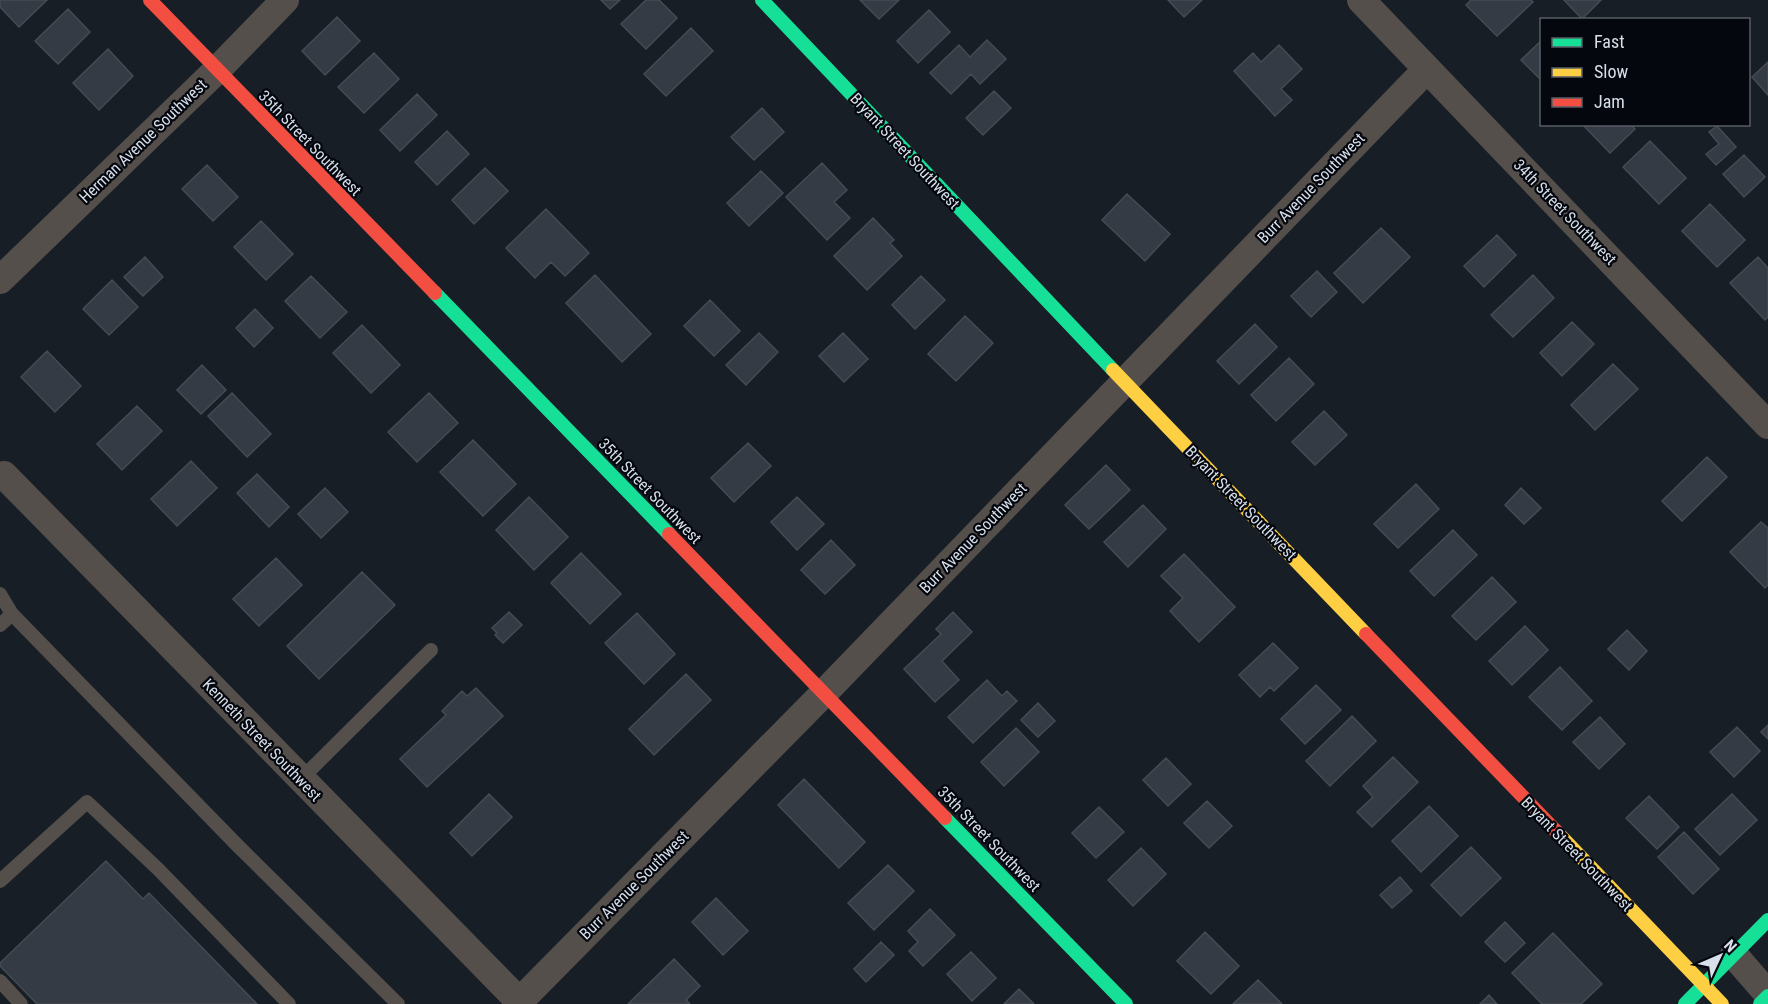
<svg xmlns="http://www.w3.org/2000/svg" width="1768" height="1004" viewBox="0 0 1768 1004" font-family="'Roboto Condensed',sans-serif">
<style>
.building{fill:#353b44;stroke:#454b52;stroke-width:1.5}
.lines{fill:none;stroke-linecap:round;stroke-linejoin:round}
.lane{stroke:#544f4b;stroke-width:14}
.street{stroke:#544f4b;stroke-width:28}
.fast{stroke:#16e098;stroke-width:14}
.slow{stroke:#ffcf43;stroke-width:14}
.jam{stroke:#f24e42;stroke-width:14}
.labels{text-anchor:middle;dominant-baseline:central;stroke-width:4.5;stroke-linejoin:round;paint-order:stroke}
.street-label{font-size:16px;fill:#d7dfea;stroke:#04070d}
</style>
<rect width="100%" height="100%" fill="#171e26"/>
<path class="building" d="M0,0h47l-28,27 -19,-20z
M601,0h19l-10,9z
M646,0h13l18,18 -31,31 -25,-25z
M860,0h39l-20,19z
M1168,0h34l-18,17z
M1471,0h60l2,2 -36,34 -31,-31z
M1564,0h37l-19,19z
M68,9l22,23 -32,32 -23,-23z
M929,10l21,22 -32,31 -21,-22z
M337,17l23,24 -35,34 -23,-24z
M691,28l22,23 -47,45 -22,-22z
M987,40l19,19 -26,25 -9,-10 -20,20 -21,-21 29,-28 11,12z
M1542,40v41l-21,-21z
M1279,45l23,24 -21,20 11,11 -17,16 -41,-45 19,-18 8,9z
M108,49l25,27 -34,34 -26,-27z
M374,53l25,26 -35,34 -26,-26z
M1768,62v33l-16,-18z
M994,91l17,17 -28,27 -17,-17z
M417,94l20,21 -37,36 -20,-21z
M762,108l22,24 -30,28 -23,-23z
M1582,124h49l4,5 -25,24z
M1717,126l19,21 -20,18 -10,-11 13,-10 -10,-12z
M447,131l22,23 -32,31 -22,-23z
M1650,141l36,37 -27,26 -36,-37z
M1744,155l21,22 -21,20 -21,-23z
M822,163l25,27 -13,12 16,16 -23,22 -41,-43z
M207,165l31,32 -25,24 -31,-32z
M485,168l23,23 -34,33 -22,-24z
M761,171l22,22 -34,33 -22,-23z
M1127,194l43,40 -25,27 -43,-41z
M1710,204l35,36 -28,27 -35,-36z
M546,209l43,44 -24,23 -14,-14 -16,16 -29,-30z
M873,218l21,22 -4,3 12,13 -35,34 -33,-34z
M261,221l32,33 -27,26 -32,-33z
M1381,228l29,29 -47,46 -29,-30z
M1497,235l19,20 -32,32 -20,-21z
M145,257l18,20 -20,19 -19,-19z
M1758,257l10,11v49l-3,3 -35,-37z
M1317,271l20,21 -26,25 -20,-21z
M595,275l56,59 -29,28 -56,-59z
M1533,275l21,23 -41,39 -22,-22z
M311,276l36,36 -27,26 -35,-37z
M921,276l24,24 -30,29 -23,-24z
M112,280l26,27 -29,28 -26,-26z
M710,300l30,31 -26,25 -30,-30z
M255,309l18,19 -19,19 -18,-19z
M965,316l28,27 -37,38 -28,-27z
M1572,322l22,22 -32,32 -22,-23z
M1255,324l22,23 -38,37 -22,-23z
M362,325l38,40 -29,28 -38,-40z
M759,333l19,19 -32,33 -20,-20z
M843,333l25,26 -24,23 -25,-26z
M47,351l34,35 -26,26 -34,-35z
M1289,358l25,26 -38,37 -25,-26z
M1613,364l25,25 -43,41 -24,-25z
M202,365l24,25 -25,24 -24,-24z
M232,393l39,41 -24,23 -39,-41z
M429,393l29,30 -41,39 -29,-30z
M137,406l25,25 -40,39 -25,-26z
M1324,411l23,24 -32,30 -23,-23z
M473,440l43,44 -33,32 -43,-44z
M748,443l23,23 -37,36 -23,-24z
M1707,457l20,20 -45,44 -20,-20z
M191,461l26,27 -40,38 -26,-27z
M1106,465l24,25 -41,39 -24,-24z
M257,474l32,33 -20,20 -32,-34z
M1416,484l23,25 -41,39 -24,-24z
M325,488l23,24 -27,26 -23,-24z
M1521,488l20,20 -17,16 -19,-19z
M529,497l39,40 -34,33 -38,-40z
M797,497l27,27 -27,26 -26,-28z
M1143,505l23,24 -38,38 -24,-25z
M1761,522l7,6v57l-3,3 -35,-36z
M1453,530l24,25 -43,41 -24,-25z
M831,540l24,25 -30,29 -24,-24z
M581,553l40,41 -31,30 -39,-41z
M1184,554l51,53 -36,35 -29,-31 13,-13 -22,-22z
M276,558l26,27 -43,41 -26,-27z
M362,572l33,33 -76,74 -32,-33z
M1492,577l24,25 -40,38 -24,-24z
M509,612l13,13 -19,18 -8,-8 2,-2 -5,-5z
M953,612l19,20 -30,29 17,19 -24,22 -31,-33 37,-35 -5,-5z
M637,613l38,41 -31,30 -39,-41z
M1525,626l23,24 -36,35 -23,-24z
M1627,630l20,21 -18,19 -21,-21z
M1273,643l25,25 -24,23 -4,-4 -10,10 -21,-22z
M1560,667l32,34 -30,29 -33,-33z
M686,674l25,26 -57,55 -25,-26z
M987,680l15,16 5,-5 10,10 -44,42 -25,-26z
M1316,685l25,25 -36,34 -24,-25z
M476,688l27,28 -76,71 -27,-28 46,-44 -4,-4 20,-20 5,5z
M1038,703l17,18 -17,16 -17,-17z
M1352,716l24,25 -46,45 -24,-25z
M1600,717l25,27 -26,25 -26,-27z
M1768,725v14l-7,-7z
M1737,727l23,24 -26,26 -24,-25z
M1016,728l23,24 -35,34 -23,-24z
M1393,757l25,25 -46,45 -15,-15 16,-15 -10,-11z
M1166,758l25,26 -23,22 -25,-26z
M804,779l61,63 -26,26 -61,-63z
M489,794l23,23 -40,39 -22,-23z
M1732,794l25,26 -37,35 -25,-26z
M1649,796l30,31 -22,22 -31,-31z
M1207,801l25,25 -23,22 -25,-25z
M1429,806l29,30 -37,36 -29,-31z
M1099,807l25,25 -28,26 -24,-25z
M1684,832l35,37 -26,25 -35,-37z
M1471,847l30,31 -40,38 -30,-31z
M1141,848l25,26 -33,32 -25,-26z
M106,861l37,38 6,-6 108,111h-220l-37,-38v-3z
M888,865l26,26 -40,39 -26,-27z
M1400,877l12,14 -20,17 -12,-13z
M716,898l32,33 -25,24 -31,-33z
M930,909l25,26 -32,31 -14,-15 9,-9 -10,-11z
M1505,922l20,21 -20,19 -20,-20z
M1205,932l34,34 -28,28 -34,-33z
M1553,933l49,51 -21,20h-39l-30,-31z
M881,942l13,13 -28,27 -12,-13z
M971,952l25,26 -24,23 -25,-27z
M674,959l26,27 -14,14 4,4h-62z
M1258,980l24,24h-49z
M1019,989l15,15h-30z
M1489,995l8,9h-17z"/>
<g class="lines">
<path class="lane" d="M0,594l12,20
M0,625l12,-11 226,232 160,158
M301,779l130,-129
M0,881l87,-79 71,67 131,135
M0,981l21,23"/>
<path class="street" d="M1361,0l407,425
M0,280l217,-210 68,-70
M4,475l518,529
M1734,955l34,39
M517,1004l307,-311 603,-624"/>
<path class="fast" d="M762,0l351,370
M435,293l234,241
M945,818l181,186
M1685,1004l83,-84
M1760,1004l8,-8"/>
<path class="slow" d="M1113,370l253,264
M1556,831l166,173"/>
<path class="jam" d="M150,0l285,293
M669,534l276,284
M1366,634l190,197"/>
</g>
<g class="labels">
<g class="street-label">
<text transform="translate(143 141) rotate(-44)">Herman Avenue Southwest</text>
<text transform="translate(310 143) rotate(46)">35th Street Southwest</text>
<text transform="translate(905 151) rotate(47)">Bryant Street Southwest</text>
<text transform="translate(1311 188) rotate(-46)">Burr Avenue Southwest</text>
<text transform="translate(1565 212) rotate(46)">34th Street Southwest</text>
<text transform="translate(650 491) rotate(46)">35th Street Southwest</text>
<text transform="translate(1241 503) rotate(46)">Bryant Street Southwest</text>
<text transform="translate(973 538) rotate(-46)">Burr Avenue Southwest</text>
<text transform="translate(262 740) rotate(46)">Kenneth Street Southwest</text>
<text transform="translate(989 839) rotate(46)">35th Street Southwest</text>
<text transform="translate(1577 854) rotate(46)">Bryant Street Southwest</text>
<text transform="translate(634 885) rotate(-45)">Burr Avenue Southwest</text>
</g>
</g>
<rect x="1540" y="18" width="210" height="108" fill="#04070d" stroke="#585d65" stroke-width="1.5"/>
<rect x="1552" y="38" width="30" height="9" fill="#16e098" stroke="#585d65" stroke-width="1.5"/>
<text x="1594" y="48" font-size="18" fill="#d7dfea">Fast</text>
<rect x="1552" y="68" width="30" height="9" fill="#ffcf43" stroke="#585d65" stroke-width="1.5"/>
<text x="1594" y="78" font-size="18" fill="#d7dfea">Slow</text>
<rect x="1552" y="98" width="30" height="9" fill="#f24e42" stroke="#585d65" stroke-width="1.5"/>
<text x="1594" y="108" font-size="18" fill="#d7dfea">Jam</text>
<g transform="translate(1720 956) rotate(46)" stroke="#04070d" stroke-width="4.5" paint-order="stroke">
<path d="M0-4.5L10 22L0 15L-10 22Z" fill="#d7dfea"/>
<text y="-9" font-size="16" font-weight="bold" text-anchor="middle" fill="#d7dfea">N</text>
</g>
</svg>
